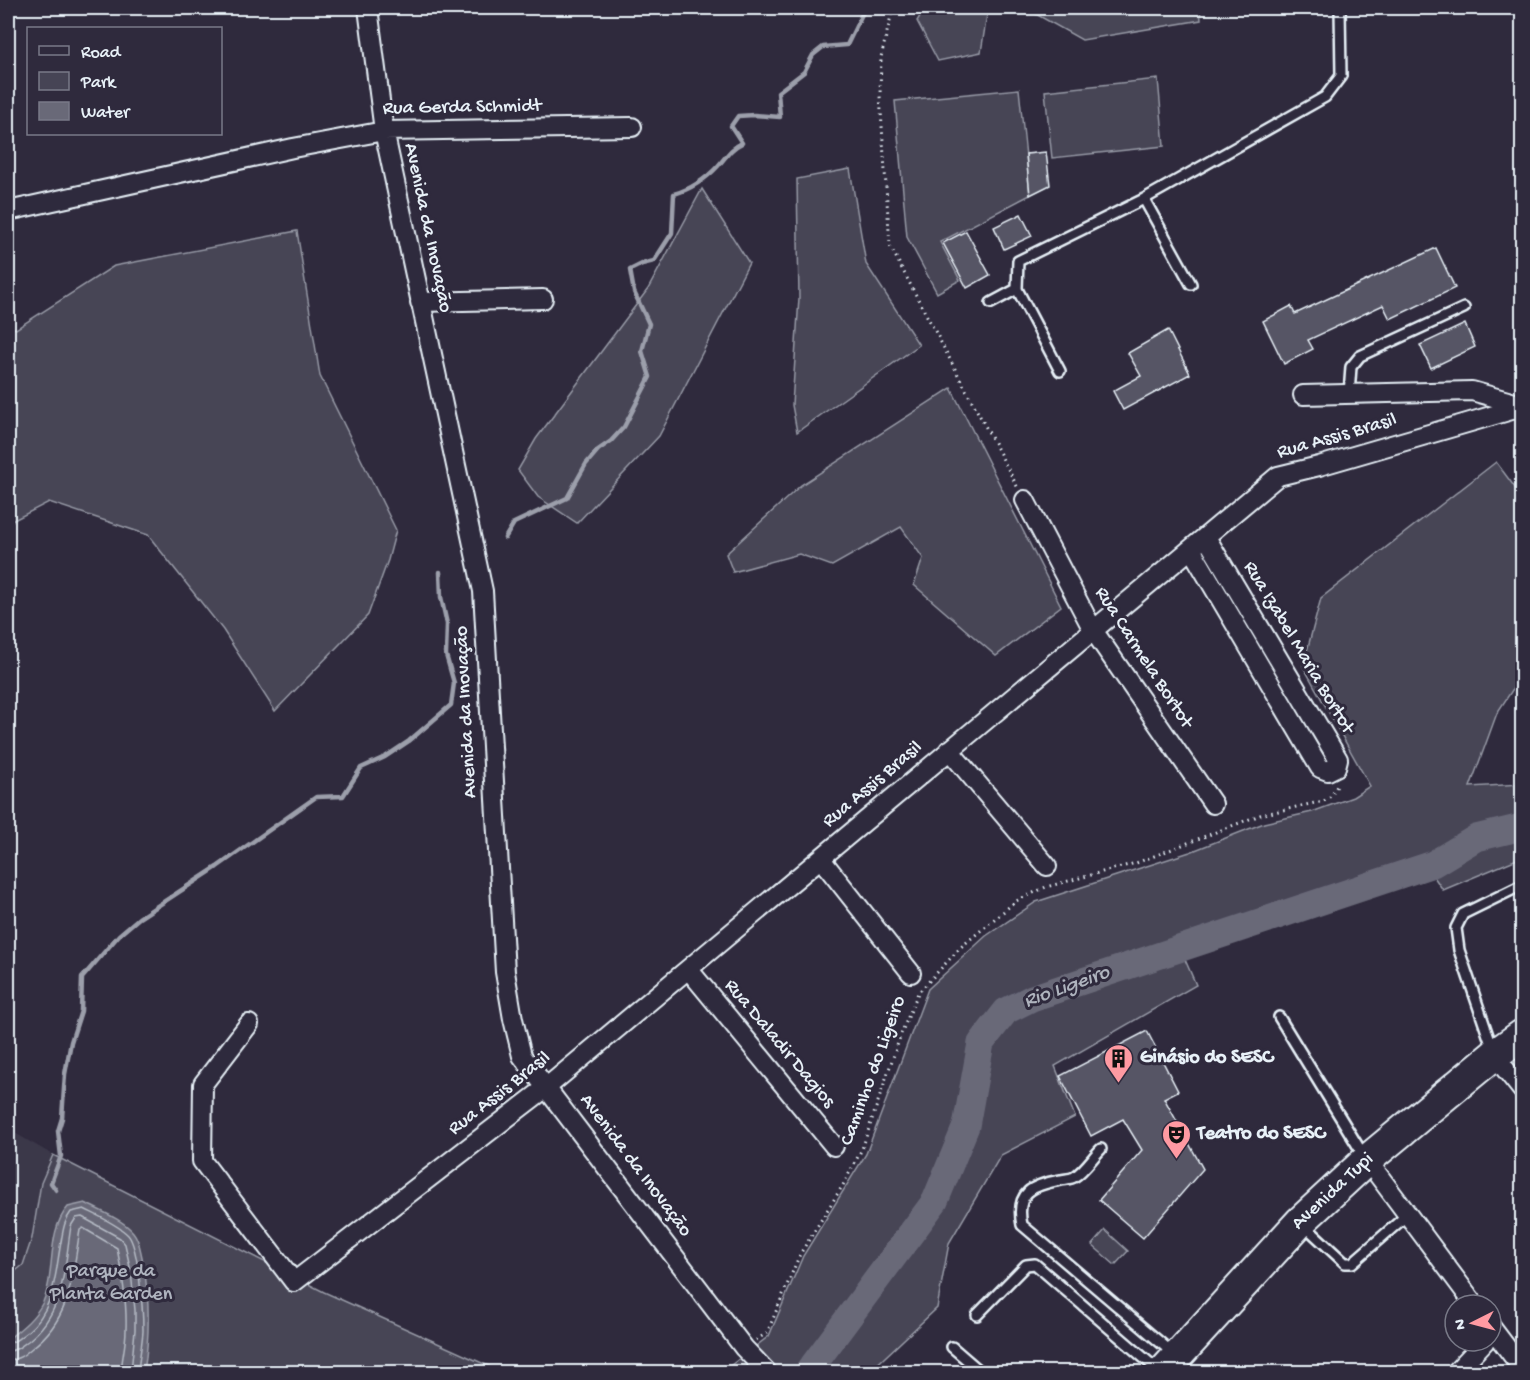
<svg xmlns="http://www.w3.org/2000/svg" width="1530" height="1380" viewBox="0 0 1530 1380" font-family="'Gochi Hand',sans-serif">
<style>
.built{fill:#3b3749}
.green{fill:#464455;stroke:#979aa6;stroke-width:1.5}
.water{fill:#696978;stroke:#9c9fab;stroke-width:1.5}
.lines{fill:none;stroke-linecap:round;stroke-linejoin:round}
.shore{stroke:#b5bbc5;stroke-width:1.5}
.stream{stroke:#9c9fab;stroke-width:4.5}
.river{stroke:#696978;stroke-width:27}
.building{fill:#575565;stroke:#e8f1f8;stroke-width:1.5}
.service-casing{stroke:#e8f1f8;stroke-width:14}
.minor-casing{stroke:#e8f1f8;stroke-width:22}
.primary-casing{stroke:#e8f1f8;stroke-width:34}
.path{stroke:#e8f1f8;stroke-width:3;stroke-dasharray:1.5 4.5;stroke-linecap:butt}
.service{stroke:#2f2a3d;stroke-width:9}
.minor{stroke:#2f2a3d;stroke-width:18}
.primary{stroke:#2f2a3d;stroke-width:30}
.labels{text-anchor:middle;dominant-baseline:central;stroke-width:6;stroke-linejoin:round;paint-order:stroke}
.street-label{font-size:20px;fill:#e8f1f8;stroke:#2f2a3d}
.poi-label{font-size:20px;font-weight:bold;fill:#e8f1f8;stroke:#2f2a3d;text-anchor:start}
.park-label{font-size:20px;fill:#afb4bf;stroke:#2f2a3d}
.water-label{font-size:21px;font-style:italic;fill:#afb4be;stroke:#2f2a3d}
</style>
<rect width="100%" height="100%" fill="#2f2a3d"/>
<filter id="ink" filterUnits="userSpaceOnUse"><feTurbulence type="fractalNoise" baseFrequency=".0167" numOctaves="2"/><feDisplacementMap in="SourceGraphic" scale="12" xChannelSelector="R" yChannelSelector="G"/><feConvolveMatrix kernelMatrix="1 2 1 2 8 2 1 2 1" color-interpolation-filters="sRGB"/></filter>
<g filter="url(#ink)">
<path class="built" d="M8,1129l45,26 -12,28 -9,55 -9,27 -15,12z"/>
<path class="green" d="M925,8h63l-7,44 -43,9 -21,-40z
M1025,8h175l1,12 -119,20z
M1158,79l6,67 -112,12 -7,-67z
M1019,89l11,106 -90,47 20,38 -23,13 -30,-56 -12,-136z
M850,169l16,95 53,81 -122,87 -5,-27 7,-107 -2,-119z
M702,189l47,74 -90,173 -82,87 -39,-26 -20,-27 18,-31 112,-150z
M297,231l23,145 76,154 -8,30 -20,55 -93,96 -52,-81 -75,-95 -99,-33 -41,21v-198l8,4 98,-63z
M951,388l110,218 -65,50 -82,-71 9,-27 -22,-31 -69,39 -33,-12 -66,18 -7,-18 75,-69z
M1496,462l26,35v178l-25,38 -27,74 52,-3v73l-79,33 -13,-19 -247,84 13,30 -141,81 20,51 -74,38 -52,88 -12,65 -68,64h-147l47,-36 34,-80 63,-102 62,-165 58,-53 50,-34 154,-50 74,-29 48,-11 41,-15 17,-11 -67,-120 18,-68z
M53,1155l271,137 178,80h-494v-95l15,-12 9,-27 9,-55z
M1105,1230l23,21 -13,14 -23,-20z"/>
<path class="water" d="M85,1203c15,8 37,16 48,29 6,7 7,16 9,25 8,39 8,77 2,115h-136v-33c14,-11 27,-21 35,-37 13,-29 3,-70 25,-95z"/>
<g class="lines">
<path class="shore" d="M8,1343c7,0 13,-7 19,-11 28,-22 28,-58 34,-90 2,-11 3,-21 10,-30l13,-3c14,7 33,15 44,26 11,12 15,77 15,96 -1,14 -4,28 -5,41
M8,1351c8,0 13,-5 20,-10 37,-29 36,-72 43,-115l5,-8 6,-1 38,21 5,6 6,28 4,38v20l-4,42
M8,1360c10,0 16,-5 24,-12 40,-30 40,-72 48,-118l3,-2 34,20c5,26 10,54 9,81 0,15 -4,29 -5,43"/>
<path class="stream" d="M505,538l9,-15 53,-25 19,-34 12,-14 13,-9 13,-14 26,-50 -8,-26 7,-27 -15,-32 -4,-22 12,-6 12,-3 18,-28 2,-39c17,-5 32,-15 44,-28 8,-9 13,-18 24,-23l-11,-17 7,-10 16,-1 26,2 -2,-25 26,-20 9,-17 10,-8 24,-2 15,-31 6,-6
M56,1190l-5,-7 10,-27 -3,-25 4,-13 3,-44 6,-32 10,-31 1,-33 37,-43 20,-17 78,-51 99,-70 27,-1 18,-28 24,-11 24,-16 42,-36 3,-22 -8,-28 1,-31 -6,-27 -1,-25"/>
<path class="river" d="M808,1372l127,-171 31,-75 15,-83 25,-32 26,-13 401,-134 43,-26 46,-11"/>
</g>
<path class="building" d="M1046,152l4,33 -20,10 -4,-41z
M1021,214l11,22 -28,13 -10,-22z
M966,231l24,44 -23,13 -24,-45z
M1436,248l19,40 -65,31 -7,-14 -75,35 5,9 -29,15 -21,-43 28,-15 4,8z
M1465,324l10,23 -44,21 -11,-23z
M1168,330l22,44 -67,36 -10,-19 28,-15 -13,-23z
M1147,1031l31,60 -14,7 39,71 -60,69 -44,-38 43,-50 -19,-31 -32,17 -31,-60z"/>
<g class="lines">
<defs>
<path id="service" d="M1144,199l47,85
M1017,289l43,82
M991,303l26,-14 1,-28 126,-62 181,-102 16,-21 -1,-68
M1349,394l2,-27 9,-11 104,-48
M1279,1017l85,139
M1493,1050l-34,-100 -3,-22 7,-14 59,-29
M1101,1149c-8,8 -17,22 -27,28 -3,2 -9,2 -13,3 -29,5 -46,12 -39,45l153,130
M1302,1223l43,40h7l55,-48
M977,1315l49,-50 9,-1 124,107
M952,1347l29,25"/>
<path id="minor" d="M368,8l16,123 99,460 22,381 8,47 9,37 222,292 23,24
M8,211l285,-63 91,-17 248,-4
M420,302l123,-3
M1303,395l169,-4 50,14
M1025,500l68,130 120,174
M1191,549l129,219 8,3 8,-4 2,-8 -132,-222
M949,750l98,116
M821,859l90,114
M689,970l145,176
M249,1024l-46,60 -1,77 92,121 253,-195 731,-611 41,-10 203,-59
M1494,1055l28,35
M1367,1160l108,145
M1491,1327l31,41
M1456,1372l29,-31"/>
<g id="primary">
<path id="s1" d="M1163,1372l137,-150 67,-62 127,-105 28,-20"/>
</g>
</defs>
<use href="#service" class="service-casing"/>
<use href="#minor" class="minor-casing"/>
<use href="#primary" class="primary-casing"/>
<path class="path" d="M893,8l-12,49 -1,39 10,150 128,242
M756,1340l11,-7 33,-79 43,-69 19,-36 39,-115 17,-41 43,-46 55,-46 30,-14 90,-24 124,-48 64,-14 8,-6 6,-11"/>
<use href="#service" class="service"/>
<use href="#minor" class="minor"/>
<use href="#primary" class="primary"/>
</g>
</g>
<defs>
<symbol id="building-pin" viewBox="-11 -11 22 30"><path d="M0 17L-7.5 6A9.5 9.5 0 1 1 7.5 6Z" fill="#ff9aa2" stroke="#2f2a3d"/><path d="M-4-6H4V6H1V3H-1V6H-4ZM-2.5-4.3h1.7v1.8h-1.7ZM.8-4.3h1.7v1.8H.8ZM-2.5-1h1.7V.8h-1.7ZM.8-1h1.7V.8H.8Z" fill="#111"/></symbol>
<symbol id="theatre-pin" viewBox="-11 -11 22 30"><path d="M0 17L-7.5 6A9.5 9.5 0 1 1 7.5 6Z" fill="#ff9aa2" stroke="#2f2a3d"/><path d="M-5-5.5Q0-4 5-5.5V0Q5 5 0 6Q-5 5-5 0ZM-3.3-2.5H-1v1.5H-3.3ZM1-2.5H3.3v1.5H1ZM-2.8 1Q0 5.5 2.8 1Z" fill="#111"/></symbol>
</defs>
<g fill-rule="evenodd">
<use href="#building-pin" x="1102" y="1042" width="33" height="45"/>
<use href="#theatre-pin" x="1160" y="1118" width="33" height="45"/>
</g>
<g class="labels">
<g class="street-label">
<text transform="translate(462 108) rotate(-1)">Rua Gerda Schmidt</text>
<text transform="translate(427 228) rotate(78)">Avenida da Inovação</text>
<text transform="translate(1337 437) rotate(-16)">Rua Assis Brasil</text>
<text transform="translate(1298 648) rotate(59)">Rua Izabel Maria Bortot</text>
<text transform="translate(1143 658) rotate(57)">Rua Carmela Bortot</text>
<text transform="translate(467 712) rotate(-93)">Avenida da Inovação</text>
<text transform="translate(873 785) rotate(-40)">Rua Assis Brasil</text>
<text transform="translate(779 1044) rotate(50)">Rua Daladir Dagios</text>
<text transform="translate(874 1071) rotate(-70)">Caminho do Ligeiro</text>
<text transform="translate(500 1094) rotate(-38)">Rua Assis Brasil</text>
<text transform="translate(635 1166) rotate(53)">Avenida da Inovação</text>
<text stroke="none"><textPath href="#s1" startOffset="248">Avenida Tupi</textPath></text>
</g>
<g class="poi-label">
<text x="1140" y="1058">Ginásio do SESC</text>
<text x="1197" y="1134">Teatro do SESC</text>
</g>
<g class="park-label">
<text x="111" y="1272">Parque da<tspan x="111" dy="23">Planta Garden</tspan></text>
</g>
<g class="water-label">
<text transform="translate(1067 988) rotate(-20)">Rio Ligeiro</text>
</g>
</g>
<rect width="1530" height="1380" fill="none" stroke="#2f2a3d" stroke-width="30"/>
<rect x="15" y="15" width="1500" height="1350" fill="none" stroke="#e8f1f8" stroke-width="2" filter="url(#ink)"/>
<rect x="27" y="27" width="195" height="108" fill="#2f2a3d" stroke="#797a88" stroke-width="1.5"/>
<rect x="39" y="46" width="30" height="9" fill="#2f2a3d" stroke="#797a88" stroke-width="1.5"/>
<text x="81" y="57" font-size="18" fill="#e8f1f8">Road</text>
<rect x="39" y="72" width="30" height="18" fill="#464455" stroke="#797a88" stroke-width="1.5"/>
<text x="81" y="87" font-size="18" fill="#e8f1f8">Park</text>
<rect x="39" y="102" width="30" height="18" fill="#696978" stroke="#797a88" stroke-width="1.5"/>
<text x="81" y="117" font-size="18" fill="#e8f1f8">Water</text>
<g transform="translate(1473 1323) rotate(264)"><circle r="28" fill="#2f2a3d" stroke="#797a88" stroke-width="1.5"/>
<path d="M0-4.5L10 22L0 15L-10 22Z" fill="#ff9aa2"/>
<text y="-9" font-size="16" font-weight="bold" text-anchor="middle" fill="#e8f1f8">N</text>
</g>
</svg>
